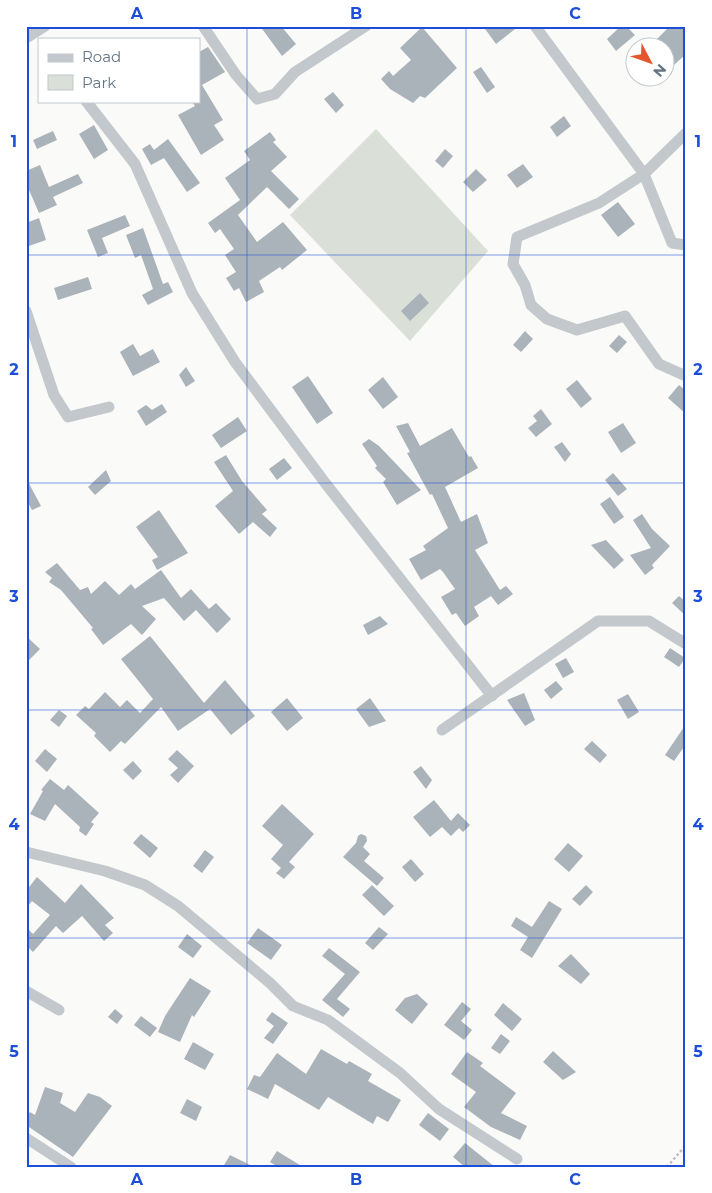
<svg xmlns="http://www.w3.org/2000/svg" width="712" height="1193" viewBox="0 0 712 1193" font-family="Montserrat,sans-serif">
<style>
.green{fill:#dadfd7}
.building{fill:#aab3b9}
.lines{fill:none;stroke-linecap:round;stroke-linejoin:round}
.path{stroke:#bbbfc2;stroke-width:2.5;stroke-dasharray:2.5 2.5;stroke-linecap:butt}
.street{stroke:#c3c8cc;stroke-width:11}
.grid{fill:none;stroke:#1d4ed8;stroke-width:1;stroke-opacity:0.55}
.neatline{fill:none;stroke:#1d4ed8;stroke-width:2}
.grid-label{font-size:16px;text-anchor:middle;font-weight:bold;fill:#1d4ed8}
</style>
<rect width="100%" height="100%" fill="#fafaf8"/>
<path class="green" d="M376,129l112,122 -78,90 -120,-126z"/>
<path class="building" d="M260,26h21l15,18 -14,12z
M483,26h36l-23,18z
M621,26h5l9,9 -19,16 -9,-12z
M670,26h16v28l-22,20v-26h-4l-5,-7z
M422,27l35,41 -32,30 -5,-2 -7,7 -23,-14 -9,-10 8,-8 4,5 18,-16 -11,-12z
M208,47l17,25 -23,13 21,35 -9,5 10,15 -23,15 -23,-40 17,-9 -2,-3 6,-2v-49z
M481,67l14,20 -8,6 -14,-21z
M333,92l11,13 -8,8 -12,-14z
M564,116l7,10 -14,11 -7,-10z
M94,125l14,25 -14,9 -15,-25z
M53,131l4,9 -20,9 -4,-9z
M270,132l6,8 -3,2 14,15 -16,14 28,28 -10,10 -22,-22 -29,28 19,27 26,-20 24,28 -25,20 -2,-3 -21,14 5,11 -18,10 -7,-14 -5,3 -8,-13 10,-6 -11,-17 9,-6 -14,-20 -5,4 -7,-10 32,-23 -15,-22 25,-18 -6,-9z
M168,139l32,44 -13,9 -23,-34 -13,7 -9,-16 8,-5 4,6z
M445,149l8,7 -10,12 -8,-7z
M523,164l10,13 -16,11 -10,-13z
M40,165l9,22 29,-13 5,9 -30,14 4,8 -18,8 -13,-30v-12z
M476,169l11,11 -14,12 -10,-10z
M618,202l17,22 -17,13 -17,-22z
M125,215l5,11 -28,12 6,15 -10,4 -11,-27z
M39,218l7,22 -20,7v-24z
M143,228l20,56 5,-2 5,10 -25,13 -6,-10 11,-6 -12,-34 -6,3 -9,-23z
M88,277l4,12 -34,11 -4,-12z
M420,293l9,10 -19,18 -9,-10z
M525,331l8,8 -12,13 -8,-7z
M619,335l8,7 -10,11 -8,-7z
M133,344l7,12 13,-7 7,13 -27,14 -13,-24z
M186,367l9,14 -9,6 -7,-12z
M308,376l25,37 -16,11 -25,-37z
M383,377l15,20 -15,12 -15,-19z
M577,380l15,19 -11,9 -15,-19z
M679,385l7,6v23l-18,-16z
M162,404l5,8 -21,14 -9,-15 9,-6 6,5z
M541,409l11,15 -16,13 -8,-9 9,-7 -4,-5z
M238,417l9,14 -26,17 -9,-13z
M408,423l12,23 32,-18 17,29 2,-1 7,12 -33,19 16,35 16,-8 11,29 -13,7 25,40 6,-4 7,8 -15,11 -7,-9 -17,11 5,9 -14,10 -9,-13 -4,2 -11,-18 14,-8 -12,-17 -3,-3 -19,11 -12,-21 17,-9 -3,-4 25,-18 -16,-34 -2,1 -23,-42 3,-1 -14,-26z
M623,423l13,20 -15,10 -13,-21z
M369,439l10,7 42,44 -24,15 -14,-23 3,-3 -11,-11 2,-2 -15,-22z
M562,442l9,12 -6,8 -11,-15z
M226,455l16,26 25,29 -5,4 15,14 -7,9 -17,-15 -14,12 -24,-28 18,-15 -19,-29z
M284,458l8,10 -15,12 -8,-11z
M106,470l5,11 -16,14 -7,-8z
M613,473l14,16 -9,7 -13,-16z
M26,478l15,28 -9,4 -6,-11z
M610,497l14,20 -10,7 -14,-20z
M159,510l29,43 -31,17 -5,-10 6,-3 -22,-30z
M642,514l10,15 18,17 -18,19 2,3 -9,7 -15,-20 21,-7 -18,-28z
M606,540l18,20 -10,9 -23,-24z
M57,563l23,27 8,-3 3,7 14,-13 14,14 12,-11 4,5 26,-19 20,28 10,-9 18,20 7,-6 15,16 -14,14 -21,-23 -12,11 -20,-23 -22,8 14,13 -14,16 -11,-11 -28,21 -12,-16 2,-1 -32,-38 -12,-8 3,-4 -7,-6z
M679,596l7,6v14l-14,-13z
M380,616l8,8 -20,11 -5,-10z
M26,636l14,13 -14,14z
M150,636l54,67 21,-23 30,36 -24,19 -21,-26 -32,22 -17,-24 -36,37 -4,-3 -11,11 -16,-16 2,-3 -20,-18 9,-9 4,3 16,-17 15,15 7,-7 13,13 13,-14 -32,-40z
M670,648l15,10 -6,9 -15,-10z
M566,658l8,14 -11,6 -8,-14z
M556,681l7,8 -12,10 -7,-9z
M524,693l11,27 -10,6 -18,-26z
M628,694l11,18 -11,7 -11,-19z
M287,698l16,20 -16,13 -16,-19z
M370,698l16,23 -17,6 -13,-18z
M59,710l8,6 -8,11 -9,-7z
M686,724v20l-12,17 -9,-6z
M592,741l15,14 -7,8 -16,-14z
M45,749l12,10 -10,13 -12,-11z
M177,750l17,16 -16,17 -8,-8 8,-7 -10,-9z
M133,761l9,10 -9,9 -10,-10z
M421,766l11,14 -6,9 -13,-17z
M50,779l14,11 4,-5 31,28 -8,9 3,2 -8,12 -7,-5 1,-4 -25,-23 -10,17 -15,-7 13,-23 -2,-1z
M434,800l17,21 7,-8 12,12 -7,7 -4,-4 -8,8 -9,-9 -12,10 -17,-20z
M282,804l32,30 -25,28 6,5 -11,12 -8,-6 5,-5 -10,-9 12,-14 -21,-19z
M141,834l17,14 -8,10 -17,-15z
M361,834l5,2 1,5 -4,6 7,7 -6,7 20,17 -7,8 -34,-29 13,-14 2,-7z
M568,843l15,13 -14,16 -15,-13z
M205,850l9,7 -12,16 -9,-7z
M411,859l13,15 -9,8 -13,-15z
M37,877l28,26 16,-19 33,34 -9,7 8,8 -9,8 -22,-25 -19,17 -7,-7 -23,26 -7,-7v-18l7,7 17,-19 -18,-14 -6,7v-17z
M372,885l22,21 -10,10 -22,-21z
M586,885l7,7 -13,14 -8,-7z
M549,901l13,8 -30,49 -12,-8 8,-13 -17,-11 5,-9 16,10z
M379,927l9,7 -15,16 -8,-7z
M258,928l24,17 -11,15 -24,-17z
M187,934l15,12 -9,12 -15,-11z
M329,948l31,24 -23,27 13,10 -7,8 -21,-17 23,-26 -23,-18z
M571,954l19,20 -9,10 -23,-18z
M190,978l21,13 -17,26 -2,-2 -12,27 -22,-10 7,-16z
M417,994l11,10 -16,20 -17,-14 10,-12z
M462,1002l9,7 -10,12 11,9 -8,10 -20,-15z
M503,1003l19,16 -10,12 -18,-16z
M115,1009l8,7 -6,8 -9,-7z
M272,1012l16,11 -15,21 -9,-6 10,-12 -8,-6z
M141,1016l16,12 -7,9 -16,-12z
M501,1034l9,7 -10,13 -9,-6z
M193,1042l21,12 -9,16 -21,-11z
M321,1049l26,15 2,-3 23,13 -4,7 33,19 -13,22 -11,-6 -4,8 -45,-27 -9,13 -44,-26 -7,15 -21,-10 7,-14 6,2 17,-24 29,21z
M553,1051l23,21 -13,8 -20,-18z
M467,1052l16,11 -3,3 36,27 -15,20 26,13 -7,14 -29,-13 -27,-20 12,-15 -25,-18z
M45,1087l18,6 -3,10 15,9 13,-19 12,4 12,9 -39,51 -47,-32v-7l4,-6 5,3z
M187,1099l15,8 -6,14 -16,-8z
M428,1113l21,16 -9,12 -21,-16z
M465,1143l30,24h-30l-12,-10z
M277,1151l26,16h-25l-8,-5z
M230,1155l24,12h-31z"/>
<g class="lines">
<path class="path" d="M667,1167l19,-22"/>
<path class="street" d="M203,26l33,49 21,24 18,-5 20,-22 71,-46
M535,26l109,148 28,69 14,2
M26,38l19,-12
M86,101l49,63 57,129 43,69 91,122 166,212
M686,133l-42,41 -45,29 -82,34 -4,27 12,21 6,20 16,14 30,11 48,-14 34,48 27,12
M26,311l28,84 14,22 41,-10
M442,730l156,-109h51l37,23
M26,852l79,19 40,14 33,21 92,77 23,23 35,14 72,53 39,36 78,50
M26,991l33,19
M26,1138l45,29"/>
</g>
<path class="grid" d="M247,26v1141M466,26v1141M26,255h660M26,483h660M26,710h660M26,938h660"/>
<rect width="712" height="1193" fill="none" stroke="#ffffff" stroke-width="55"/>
<rect x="38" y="38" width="162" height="65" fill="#ffffff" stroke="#c1c8cd"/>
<rect x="48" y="54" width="25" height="8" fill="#c3c8cc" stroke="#c1c8cd"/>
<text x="82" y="62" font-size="15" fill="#657683">Road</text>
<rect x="48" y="75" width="25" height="15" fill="#dadfd7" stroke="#c1c8cd"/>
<text x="82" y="88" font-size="15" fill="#657683">Park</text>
<g transform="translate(650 62) rotate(131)"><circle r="24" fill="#ffffff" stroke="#c1c8cd"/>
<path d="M0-4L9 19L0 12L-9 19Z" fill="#e4572e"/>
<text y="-8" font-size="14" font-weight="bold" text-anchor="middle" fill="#657683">N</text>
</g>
<rect x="28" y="28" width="656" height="1138" class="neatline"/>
<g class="grid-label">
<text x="137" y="19">A</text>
<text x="356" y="19">B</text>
<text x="575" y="19">C</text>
<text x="14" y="147">1</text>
<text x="698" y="147">1</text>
<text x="14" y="375">2</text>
<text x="698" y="375">2</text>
<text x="14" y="602">3</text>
<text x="698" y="602">3</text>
<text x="14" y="830">4</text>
<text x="698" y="830">4</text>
<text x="14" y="1057">5</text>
<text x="698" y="1057">5</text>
<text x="137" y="1185">A</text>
<text x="356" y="1185">B</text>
<text x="575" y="1185">C</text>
</g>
</svg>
